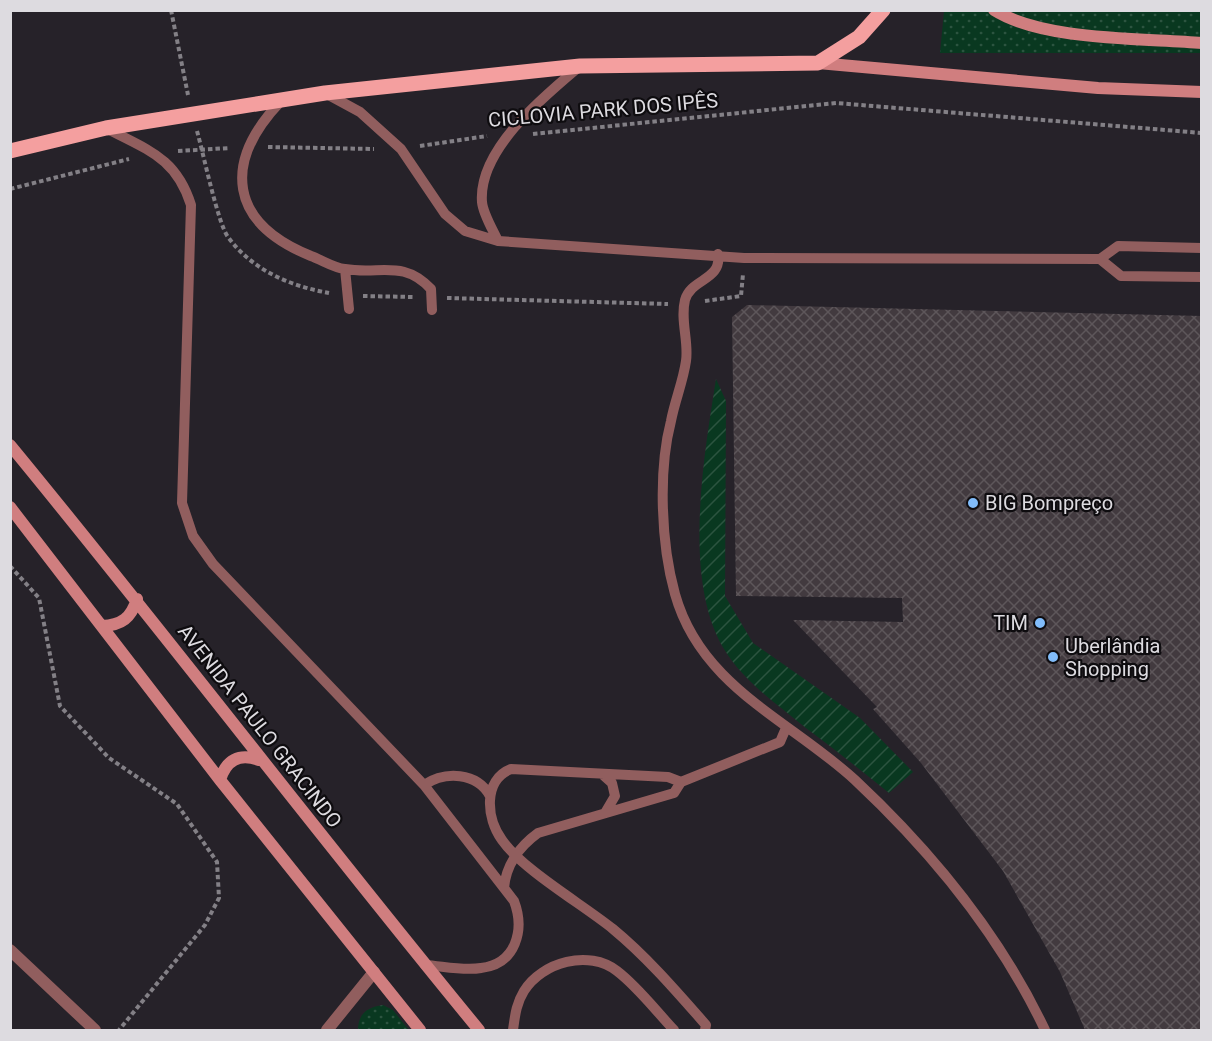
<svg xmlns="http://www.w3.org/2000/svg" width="1212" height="1041" viewBox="0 0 1212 1041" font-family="Roboto,sans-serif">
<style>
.grass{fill:url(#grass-dots)}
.garden{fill:url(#garden-furrows)}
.building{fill:url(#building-cross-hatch)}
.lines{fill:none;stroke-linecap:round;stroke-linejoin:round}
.path{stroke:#838086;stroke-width:4;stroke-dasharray:4.5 3;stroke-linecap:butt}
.lane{stroke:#915e5e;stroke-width:10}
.street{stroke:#915e5e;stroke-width:12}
.secondary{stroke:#d07e7f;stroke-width:12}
.primary{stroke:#f49f9f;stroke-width:15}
.poi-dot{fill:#81bcfa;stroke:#0e0c0f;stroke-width:2}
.labels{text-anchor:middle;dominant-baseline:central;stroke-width:4.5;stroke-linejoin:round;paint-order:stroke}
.street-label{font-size:20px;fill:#dddbe0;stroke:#0e0c0f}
.poi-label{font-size:20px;fill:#dddbe0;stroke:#0e0c0f;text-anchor:start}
</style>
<defs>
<pattern id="grass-dots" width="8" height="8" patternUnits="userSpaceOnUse" patternTransform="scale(1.5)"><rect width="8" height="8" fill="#093820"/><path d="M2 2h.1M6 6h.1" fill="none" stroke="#2c5440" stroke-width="1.8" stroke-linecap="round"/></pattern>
<pattern id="garden-furrows" width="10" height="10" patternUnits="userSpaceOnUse" patternTransform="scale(1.5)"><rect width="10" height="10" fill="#093820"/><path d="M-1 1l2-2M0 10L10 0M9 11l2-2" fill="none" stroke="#2c5440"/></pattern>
<pattern id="building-cross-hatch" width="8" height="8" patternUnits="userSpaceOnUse" patternTransform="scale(1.5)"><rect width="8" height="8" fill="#423a3f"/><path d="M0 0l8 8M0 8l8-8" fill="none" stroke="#5d565a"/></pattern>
</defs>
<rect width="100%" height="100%" fill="#262229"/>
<path class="grass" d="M944,11h257v42h-261z
M383,1005l10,5 16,20h-51c0,-16 9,-23 25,-25z"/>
<path class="garden" d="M716,379l10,22 -1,195 28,47 107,75 53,54 -24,21c-27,-22 -55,-44 -83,-65 -29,-24 -62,-46 -82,-79 -42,-70 -20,-193 -8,-270z"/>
<path class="building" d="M747,305l455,11v714h-117l-25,-58 -57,-101 -82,-108 -48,-54 4,-2 -84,-87 110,2 -1,-24 -166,-2 -4,-279z"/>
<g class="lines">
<path class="path" d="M171,10l17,85
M197,131c6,21 21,93 31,106 24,33 62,49 101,56
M533,134l303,-31 366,30
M420,146l67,-10
M268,147l106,2
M178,151l52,-3
M10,189l119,-30
M363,296l50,1
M447,298l221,6
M705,301l36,-5 2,-22
M10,566l29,32 21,108 49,52 68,46 40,58 2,36 -14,27 -86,105"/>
<path class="lane" d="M325,93l35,19 41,37 44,65 20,17 33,10 246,17 356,1 18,-13 84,2
M281,101c-59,62 -52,122 30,155 11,4 23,12 34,13 35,6 58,-10 86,20l1,21
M106,128c41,22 70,29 85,77l-9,298 11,33 20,28 211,221 90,116c11,29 2,63 -33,67 -18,3 -39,-2 -56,-3
M498,241c-5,-11 -15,-27 -16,-39 -4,-52 61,-105 98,-136
M718,254c4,27 -27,24 -33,46 -5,20 4,42 1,61 -3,21 -11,39 -15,60 -13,50 -10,123 4,173 26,93 115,126 180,186 77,72 145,155 190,250
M1100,259l21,17 81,1
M345,269l4,40
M602,774l10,9 3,13 -10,17
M681,782l-13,-5 -157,-8c-28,11 -25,49 -9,71 21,30 80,64 111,89 34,28 64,63 93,96l-1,5
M424,785c21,-14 53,-13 66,11
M504,888c2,-23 16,-42 34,-55l136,-40 7,-11 99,-40 6,-14
M513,1030c2,-14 3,-26 11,-39 18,-29 65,-42 93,-20 21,16 39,40 57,59"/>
<path class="street" d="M10,950l85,80
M327,1030l47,-58"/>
<path class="secondary" d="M994,10c49,31 148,28 208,33
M818,63l280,25 104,4
M10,445c159,193 310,392 469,585
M10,507l210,273 200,250
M102,626c20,-1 29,-8 35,-27
M220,780c6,-20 19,-27 39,-20"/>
<path class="primary" d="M10,151l96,-23 219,-35 255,-27 238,-3 41,-26 24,-27"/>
</g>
<g class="poi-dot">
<circle cx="973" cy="503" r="6"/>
<circle cx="1040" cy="623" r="6"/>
<circle cx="1053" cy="657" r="6"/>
</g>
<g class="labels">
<g class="street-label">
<text transform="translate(603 110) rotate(-5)">CICLOVIA PARK DOS IPÊS</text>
<text transform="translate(260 726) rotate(52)">AVENIDA PAULO GRACINDO</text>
</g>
<g class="poi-label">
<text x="985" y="503">BIG Bompreço</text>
<text x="1028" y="623" text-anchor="end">TIM</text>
<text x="1065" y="646">Uberlândia<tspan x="1065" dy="23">Shopping</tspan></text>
</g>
</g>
<rect width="1212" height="1041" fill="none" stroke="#dddbe0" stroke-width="24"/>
</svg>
